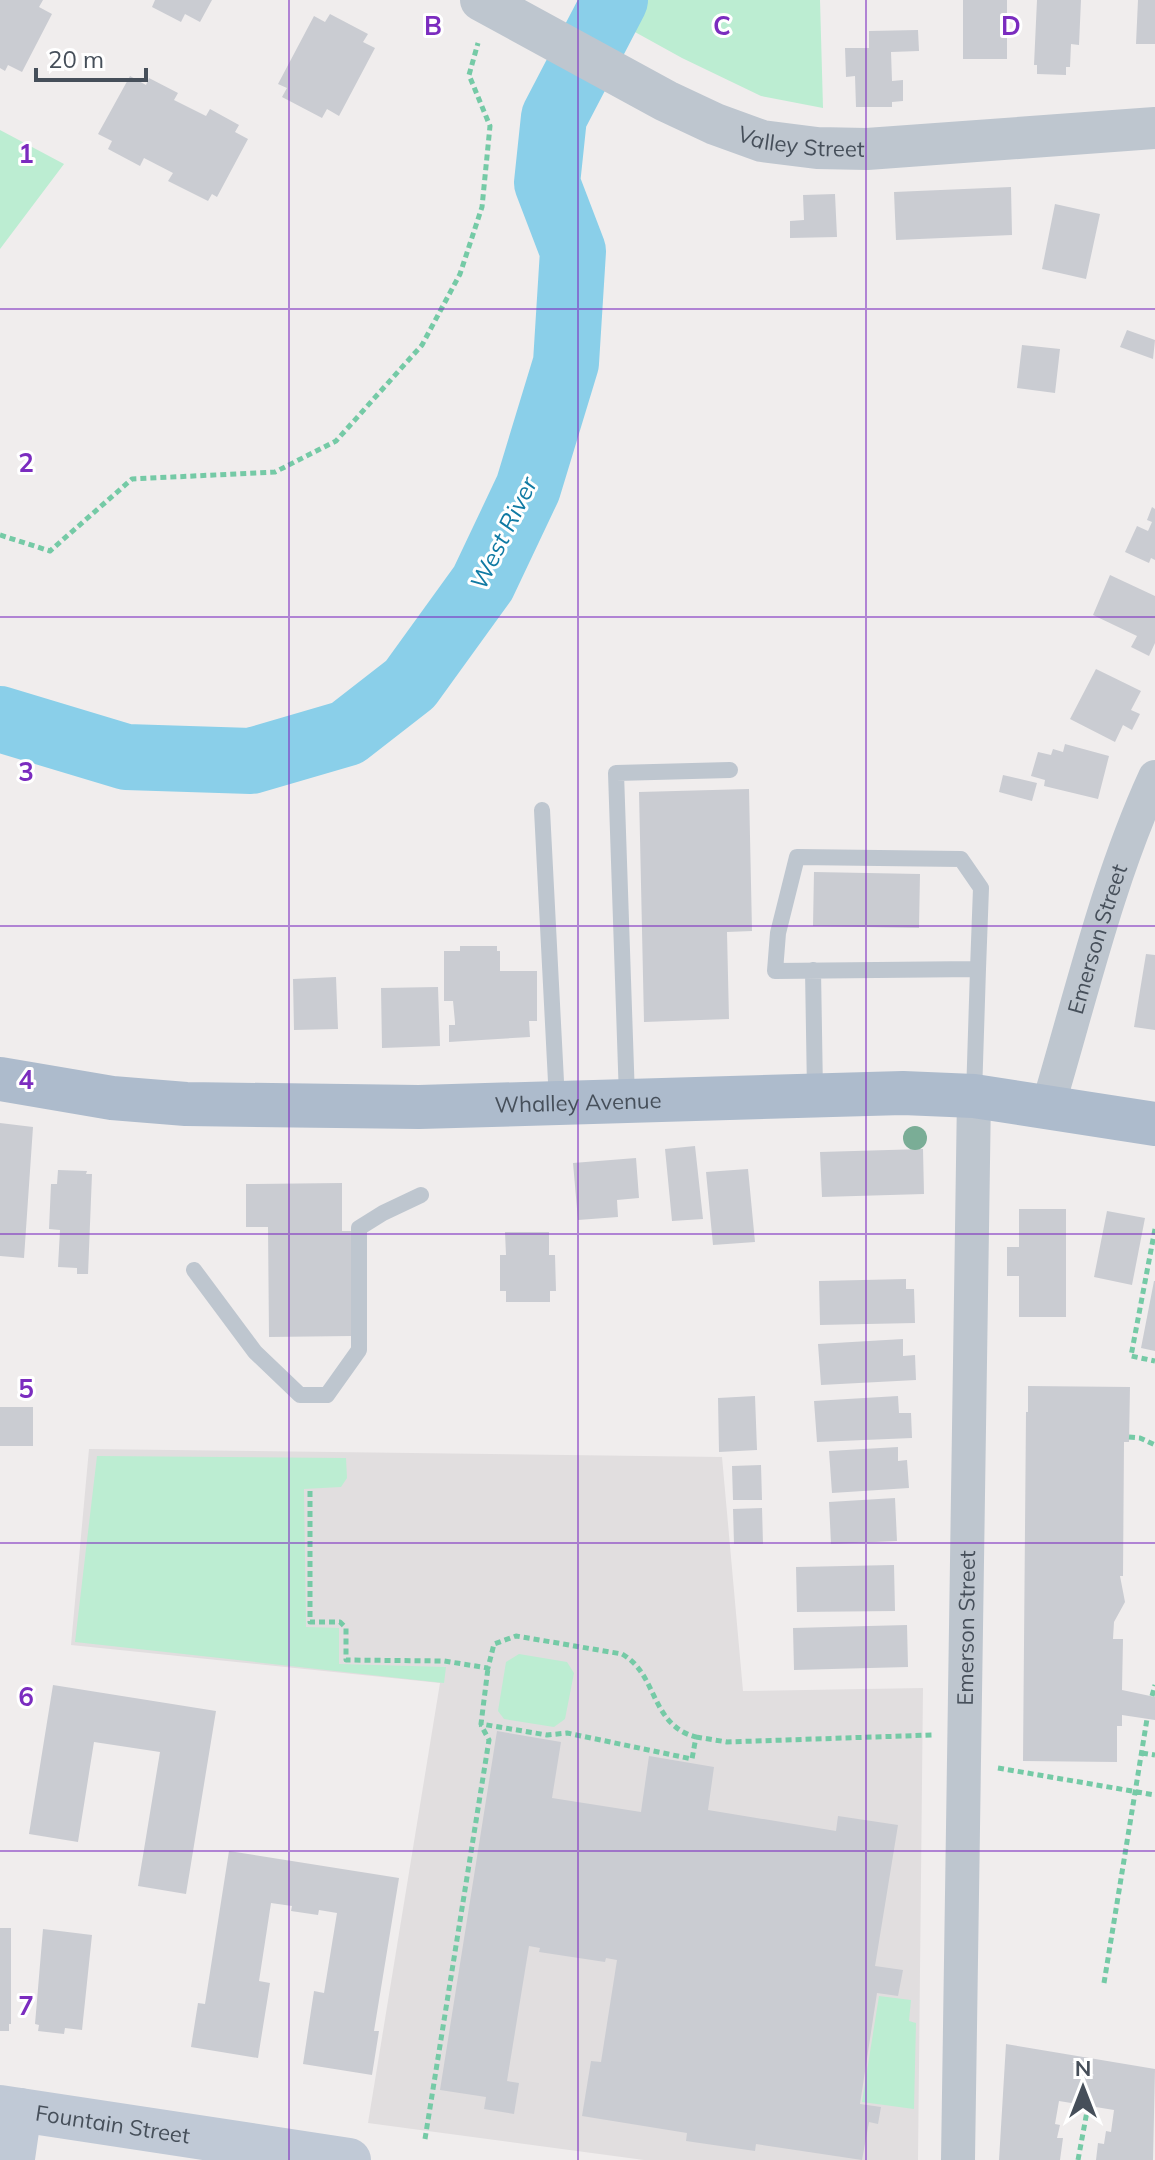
<svg xmlns="http://www.w3.org/2000/svg" width="1155" height="2160" viewBox="0 0 1155 2160" font-family="Mulish,sans-serif">
<style>
.education{fill:#e1dedf}
.green{fill:#bcedd2}
.lines{fill:none;stroke-linecap:round;stroke-linejoin:round}
.river{stroke:#8acfe9;stroke-width:66}
.building{fill:#caccd2}
.path{stroke:#75caa6;stroke-width:5;stroke-dasharray:6 4;stroke-linecap:butt}
.service{stroke:#bec6cf;stroke-width:16}
.minor{stroke:#bec6cf;stroke-width:34}
.tertiary{stroke:#bec6cf;stroke-width:42}
.secondary{stroke:#c0c9d6;stroke-width:44}
.primary{stroke:#adbbcc;stroke-width:44}
.tree{fill:#7aad96}
.grid{fill:none;stroke:#7b2cbf;stroke-width:2;stroke-opacity:0.55}
.labels{text-anchor:middle;dominant-baseline:central;stroke-width:6;stroke-linejoin:round;paint-order:stroke}
.street-label{font-size:22px;fill:#464f5a;stroke:#fff}
.water-label{font-size:24px;font-style:italic;fill:#107aa3;stroke:#fff}
.grid-label{font-size:26px;text-anchor:middle;font-weight:bold;fill:#7b2cbf;stroke:#fff;stroke-width:6;stroke-linejoin:round;paint-order:stroke}
</style>
<rect width="100%" height="100%" fill="#f0eded"/>
<path class="education" d="M89,1449l633,8 21,234 180,-3 -5,472h-274l-276,-37 72,-440 -369,-38z"/>
<path class="green" d="M577,0h243l3,108 -62,-12 -79,-38z
M0,130l64,34 -64,85z
M97,1456l249,2 1,20 -6,9 -37,2 2,138 33,1v36l107,3 -2,16 -369,-41z
M519,1654l48,8 7,11 -9,46 -11,8 -50,-8 -6,-8 8,-49z
M879,1996l32,4 -2,21 7,2 -2,86 -52,-7z"/>
<g class="lines">
<path class="river" d="M0,719l126,38 125,4 96,-28 63,-49 73,-101 45,-95 38,-125 7,-112 -26,-68 7,-66 61,-117"/>
</g>
<path class="building" d="M0,0h43l-4,7 13,7 -30,58 -14,-7 -3,6 -5,-3z
M155,0h57l-12,22 -15,-8 -4,8 -29,-15z
M963,0h44v59h-44z
M1037,0h44l-2,45 -8,-1 -1,23h-4v8l-29,-1v-9h-3z
M1138,0h17v44h-19z
M330,14l38,20 -5,8 12,6 -36,68 -12,-7 -5,9 -40,-21 5,-9 -9,-4 36,-68 11,6z
M918,30l1,21 -28,1 1,29 11,-1v21l-11,1v5h-36l-1,-31 -9,1 -1,-29h24v-17z
M130,76l16,9 3,-7 29,15 -4,7 32,16 4,-7 29,16 -4,7 13,7 -31,58 -5,-3 -4,7 -40,-20 5,-8 -29,-15 -4,8 -32,-17 4,-8 -14,-7z
M1011,187l1,48 -116,5 -2,-48z
M835,194l2,43 -47,1v-17l14,-1 -1,-25z
M1055,204l45,10 -14,65 -44,-10z
M1127,330l28,10 -2,19 -33,-12z
M1022,345l38,4 -5,44 -38,-5z
M1152,507l3,2v51l-4,-2 -2,5 -24,-11 12,-26 11,5 4,-9 -5,-2z
M1110,575l45,21v47l-6,13 -18,-9 6,-11 -44,-21z
M1096,669l45,22 -10,19 9,4 -8,16 -9,-5 -8,17 -45,-23z
M1065,744l44,12 -11,43 -54,-13 1,-6 -14,-4 7,-24 13,3 2,-6 10,3z
M1003,775l34,8 -5,18 -33,-9z
M749,789l3,142 -25,1 2,87 -85,3 -5,-230z
M814,872l106,2 -1,54 -106,-2z
M460,946h37v5h3v20h37v50h-8l1,16 -81,5v-17h6v-3l-2,-21h-9v-50h16z
M1146,954l9,1v75l-21,-3z
M336,977l2,52 -44,1 -1,-51z
M438,987l2,59 -58,2 -1,-60z
M0,1123l33,4 -9,131 -24,-2z
M695,1146l8,73 -31,2 -7,-72z
M923,1149l1,45 -102,3 -2,-45z
M636,1158l3,40 -22,2 1,17 -40,3 -5,-57z
M748,1169l7,73 -42,3 -7,-73z
M58,1170l29,1 -1,3h6l-4,100h-11v-6l-19,-1 2,-37 -11,-1 2,-45h6z
M342,1183v48h9l1,105 -83,1 -1,-110h-22v-43z
M1019,1209h47v108h-47v-41h-12v-29h12z
M1107,1211l38,7 -13,67 -38,-8z
M505,1232h44v23h6l1,36h-6v11h-44v-11h-6v-36h6z
M906,1279v10h8l1,34 -95,2 -1,-44z
M1154,1281h1v70l-14,-3z
M903,1339v17l12,-1 1,25 -95,5 -3,-41z
M1028,1386l102,1 -1,55h-5l-1,134h-3l5,26 -11,20 -1,17h10l-1,51 33,7v23l-33,-5v11h-5v36l-94,-1 3,-349h2z
M755,1396l2,54 -38,2 -1,-54z
M898,1396l1,17h12l1,25 -95,4 -3,-41z
M0,1407h33v39h-33z
M898,1447v14l9,-1 2,28 -77,5 -3,-42z
M761,1465l1,35h-29l-1,-34z
M895,1498l2,43 -66,3 -2,-42z
M762,1508l1,36h-29l-1,-35z
M894,1565l1,46 -98,1 -1,-45z
M907,1625l1,42 -114,3 -1,-42z
M53,1685l163,26 -30,183 -48,-8 22,-134 -66,-10 -16,100 -49,-8z
M497,1731l64,11 -9,56 89,14 8,-56 65,11 -6,43 128,21 2,-15 60,9 -23,141 28,4 -5,26 -21,-3 -17,111 21,3 -3,17 -9,-2 -7,38 -106,-16 -1,7 -69,-10 1,-8 -105,-17 9,-55 10,1 16,-102 -11,-2 -1,4 -66,-10 1,-4 -11,-2 -22,135 12,2 -5,31 -30,-5 2,-12 -46,-7z
M229,1851l170,27 -25,153h5l-7,44 -69,-11 11,-73 10,2 13,-80 -18,-3 -1,5 -27,-4 1,-5 -21,-3 -12,78 11,2 -12,75 -67,-11 7,-44 7,1z
M0,1928h11v96h-2v7h-9z
M43,1929l49,6 -10,95 -17,-2 -1,6 -26,-3 1,-6 -4,-1z
M1006,2044l149,25 -2,91h-57l2,-17 6,1 2,-13 5,1 3,-22 -55,-9 -4,23 5,1 -3,13h6l-3,22h-61z"/>
<g class="lines">
<path class="path" d="M0,535l50,16 82,-72 143,-7 61,-31 86,-96 38,-71 22,-67 8,-81 -21,-51 9,-32
M1155,1229l-24,127 24,5
M1129,1437l11,1 15,7
M310,1491v131h30l6,6v32l98,1 44,7 6,-24 22,-8 106,18c36,20 28,71 74,83l-4,22 -125,-26 -20,2 -66,-11 7,-56
M1152,1696l3,-11
M696,1737l31,5 205,-7
M1142,1753l13,2
M998,1768l157,27
M1104,1983l43,-264
M425,2139l64,-399 -8,-15
M1078,2160l10,-54"/>
<path class="service" d="M542,810l15,291
M813,970l2,122
M974,1095l4,-126 -203,2 3,-38 19,-76 164,2 20,29 -3,81
M627,1098l-11,-325 114,-3
M194,1270l61,82 45,43h27l32,-45v-122l24,-15 38,-18"/>
<g class="minor">
<path id="s1" d="M1048,1106c33,-110 59,-224 107,-329"/>
<path id="s2" d="M958,2160l16,-1064"/>
</g>
<path class="tertiary" id="s3" d="M481,0l185,101 49,23 47,17 55,7 50,1 288,-21"/>
<g class="secondary">
<path id="s4" d="M0,2107l349,53"/>
<path d="M13,2158l7,-48"/>
</g>
<path class="primary" id="s5" d="M0,1079l112,19 74,6 233,3 484,-14 71,3 181,28"/>
</g>
<circle class="tree" cx="915" cy="1138" r="12"/>
<path class="grid" d="M289,0v2160M578,0v2160M866,0v2160M0,309h1155M0,617h1155M0,926h1155M0,1234h1155M0,1543h1155M0,1851h1155"/>
<g class="labels">
<g class="street-label">
<text stroke="none"><textPath href="#s3" startOffset="354">Valley Street</textPath></text>
<text stroke="none"><textPath href="#s1" startOffset="174">Emerson Street</textPath></text>
<text stroke="none"><textPath href="#s5" startOffset="580">Whalley Avenue</textPath></text>
<text stroke="none"><textPath href="#s2" startOffset="532">Emerson Street</textPath></text>
<text stroke="none"><textPath href="#s4" startOffset="114">Fountain Street</textPath></text>
</g>
<g class="water-label">
<text transform="translate(503 533) rotate(-64)">West River</text>
</g>
</g>
<g class="grid-label">
<text x="433" y="35">B</text>
<text x="722" y="35">C</text>
<text x="1011" y="35">D</text>
<text x="26" y="163">1</text>
<text x="26" y="472">2</text>
<text x="26" y="781">3</text>
<text x="26" y="1089">4</text>
<text x="26" y="1398">5</text>
<text x="26" y="1706">6</text>
<text x="26" y="2015">7</text>
</g>
<g transform="translate(1083 2088)" stroke="#ffffff" stroke-width="6" paint-order="stroke">
<path d="M0-6L14 30L0 20L-14 30Z" fill="#464f5a"/>
<text y="-12" font-size="22" font-weight="bold" text-anchor="middle" fill="#464f5a">N</text>
</g>
<path d="M36 68v12h110v-12" fill="none" stroke="#464f5a" stroke-width="4"/>
<text x="48" y="68" font-size="24" fill="#464f5a" stroke="#ffffff" stroke-width="6" paint-order="stroke">20 m</text>
</svg>
